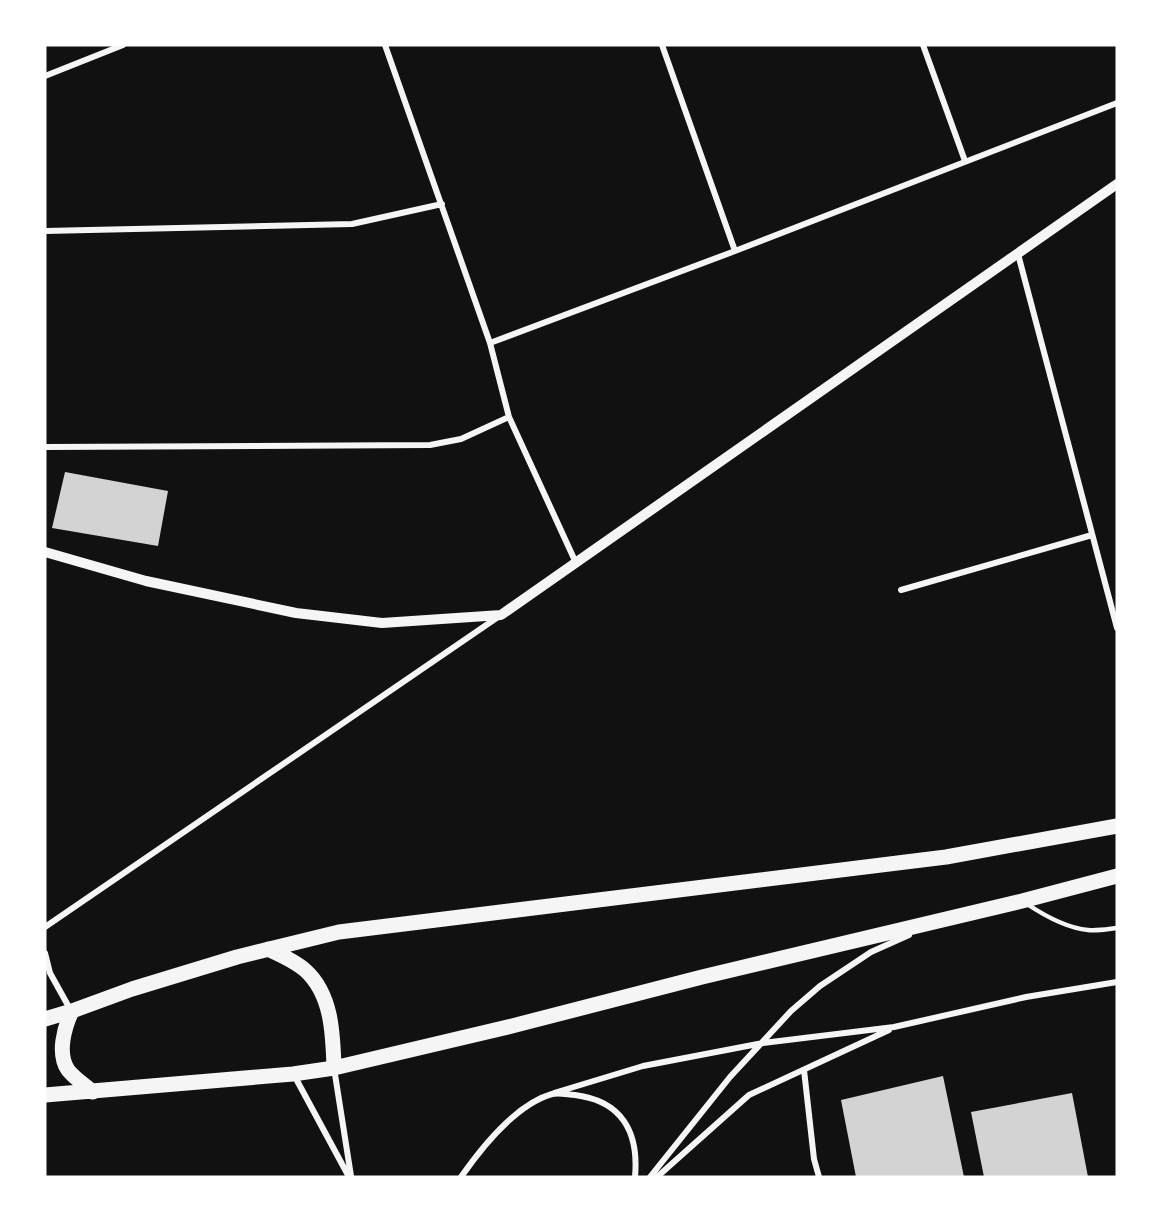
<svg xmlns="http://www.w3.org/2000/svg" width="1162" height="1222" viewBox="0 0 1162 1222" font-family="'Varela Round',sans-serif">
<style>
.building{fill:#d3d3d3}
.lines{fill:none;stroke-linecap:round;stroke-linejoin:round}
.service{stroke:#f5f5f5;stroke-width:4.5}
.minor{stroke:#f5f5f5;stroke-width:6}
.tertiary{stroke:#f5f5f5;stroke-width:10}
.primary{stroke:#f5f5f5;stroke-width:15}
</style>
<rect width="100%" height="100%" fill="#111"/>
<path class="building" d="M65,472l103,19 -10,55 -106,-18z
M943,1076l21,101h-108l-15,-77z
M1072,1093l16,84h-104l-13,-65z"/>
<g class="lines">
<path class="service" d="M1027,904c18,12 39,24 61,26 9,1 20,-1 29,-2"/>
<path class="minor" d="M385,45l105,298 19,74 67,146
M662,45l73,206
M923,45l42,116
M45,76l78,-31
M45,231l307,-7 90,-20
M1018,254l99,374
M490,343l245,-92 382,-148
M45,447l385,-2 31,-6 48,-22
M901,590l191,-55
M45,927l453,-310
M45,953l5,20 20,36
M334,1068l17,108
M804,1070l10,89 5,18
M294,1075l55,102
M554,1093l89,-27 120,-23 131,-16 132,-30 91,-15
M461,1177c21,-30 56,-73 91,-83 7,-2 17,1 23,1 47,6 64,37 60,82
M650,1177l80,-100 61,-66 29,-25 51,-34 38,-17
M657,1177l92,-82 140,-65"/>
<path class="tertiary" d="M45,552l101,29 150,32 86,10 119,-8 616,-431"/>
<path class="primary" d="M268,949c13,6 27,12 37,21 27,24 28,64 29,98
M72,1011c-8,17 -15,43 -4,59 7,9 17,15 25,22
M45,1019l27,-8 60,-22 105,-32 102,-25 607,-75 171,-31
M45,1095l248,-21 41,-6 178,-42 190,-49 320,-76 95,-25"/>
</g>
<rect width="1162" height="1222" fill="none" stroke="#ffffff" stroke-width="93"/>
</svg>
